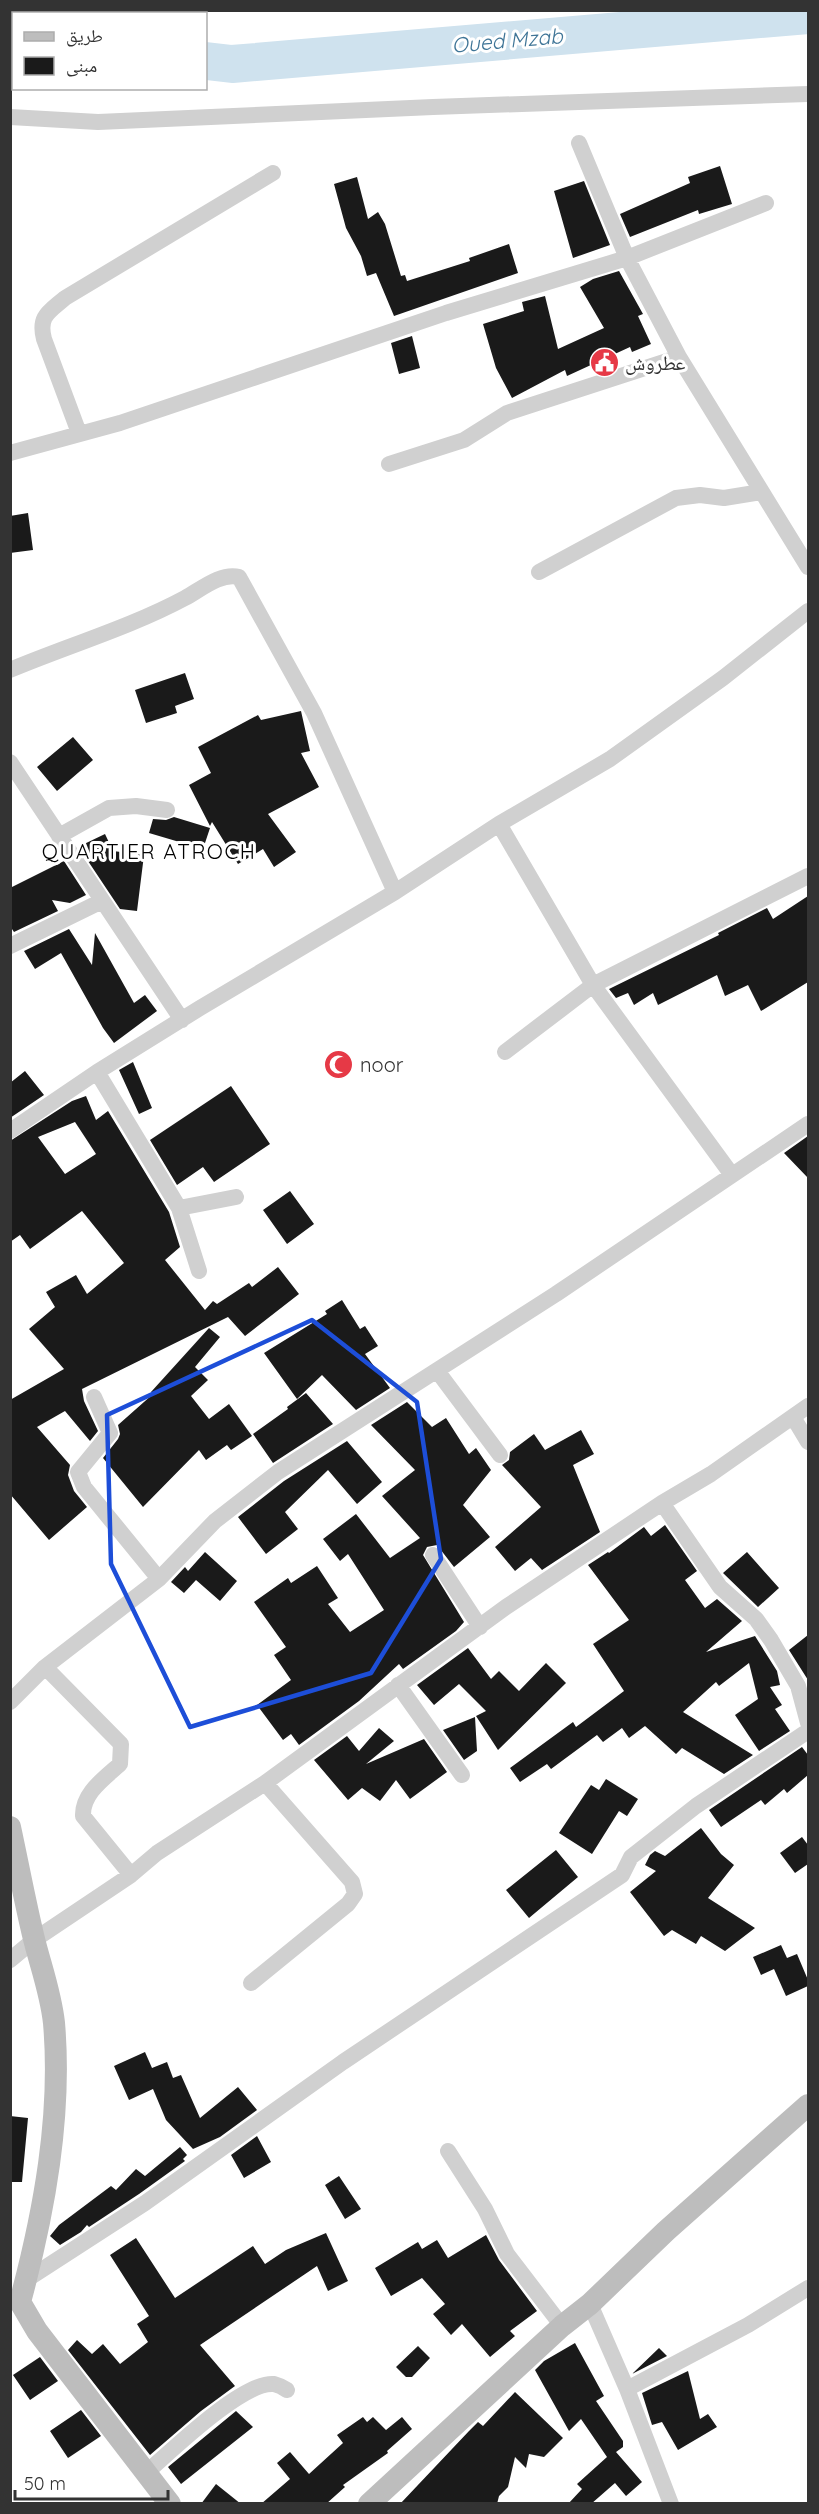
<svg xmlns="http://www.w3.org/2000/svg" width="819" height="2514" viewBox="0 0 819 2514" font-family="Quicksand,'Noto Naskh Arabic',sans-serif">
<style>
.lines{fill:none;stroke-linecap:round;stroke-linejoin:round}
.river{stroke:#cfe2ee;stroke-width:38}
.building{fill:#1a1a1a;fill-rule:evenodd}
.street{stroke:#d0d0d0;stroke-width:16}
.secondary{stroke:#bdbdbd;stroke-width:22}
.marked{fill:none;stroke:#1d4ed8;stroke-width:4.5;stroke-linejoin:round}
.labels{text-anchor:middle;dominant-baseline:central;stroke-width:6;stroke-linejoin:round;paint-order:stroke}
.poi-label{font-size:20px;fill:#333;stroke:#fff;text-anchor:start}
.water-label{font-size:21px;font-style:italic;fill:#3f7597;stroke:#fff}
.neighbourhood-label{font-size:21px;letter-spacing:1.5px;fill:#000;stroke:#fff}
</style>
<rect width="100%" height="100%" fill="#fff"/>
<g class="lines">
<path class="river" d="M10,45h4
M206,61l26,3 576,-49"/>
</g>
<path class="building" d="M720,166l12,38 -33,10 -1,-4 -68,27 -10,-23 70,-31 -2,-6z
M357,177l11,42 10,-7 7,12 16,52 4,-1 2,6 63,-20 -1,-3 40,-14 9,29 -124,43 -18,-43 -9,3 -6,-20 -15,-28 -12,-44z
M584,181l26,64 -37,13 -19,-67z
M619,271l24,43 -5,2 13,28 -19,8 -2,-5 -63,29 -2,-6 -53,28 -16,-30 -13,-44 41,-13 -2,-9 23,-6 13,53 46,-21 -24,-41 13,-8z
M412,336l8,32 -21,6 -8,-31z
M28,513l5,37 -23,3v-37z
M185,673l9,26 -19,7 2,7 -31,10 -11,-33z
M301,711l9,40 -9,2 18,34 -51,27 28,38 -22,15 -11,-18 -25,15 -26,-42 -2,4 -21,-41 22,-12 -13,-26 60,-32 3,5z
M73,737l20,23 -36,31 -20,-24z
M174,817l36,11 -7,21 -54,-16 4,-14 13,1z
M105,834l8,17 31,4 -7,56 -17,-2 -38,-57 3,-1 -3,-6z
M64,861l22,34 -16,8 -18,-3 6,11 -44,21 -4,-6v-38z
M808,896v86l-47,29 -13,-26 -23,11 -8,-21 -59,30 -5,-12 -19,12 -6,-12 -12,5 -7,-9 110,-54 -1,-2 49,-25 6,11z
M69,929l23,36 3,-32 39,70 11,-8 12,16 -43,32 -11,-15 -42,-75 -26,16 -11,-18z
M133,1062l19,46 -13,6 -20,-44z
M25,1071l19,24 -34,23v-35z
M231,1086l39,58 -56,38 -11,-15 -26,18 -27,-45z
M86,1096l10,24 12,-9 61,101 11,35 -15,13 40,50 8,-9 4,3 32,-21 3,4 26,-20 21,27 -54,42 -17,-19 -146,72 2,12 14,30 -8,10 -25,-30 -28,16 33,38 -2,10 6,16 13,16 -38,33 -39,-46v-94l54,-31 -35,-40 26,-22 -9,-15 30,-17 11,19 37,-31 -42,-52 -52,38 -10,-14 -10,7v-101l62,-40zM75,1122l21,32 -31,20 -27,-37z
M808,1136v42l-24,-25z
M290,1191l24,33 -27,20 -24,-34z
M342,1300l18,29 5,-3 13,20 -13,8 25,34 -34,22 -34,-35 -25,24 -33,-46 63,-39 -2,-3z
M209,1328l11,9 -25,30 13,13 -17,16 18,23 20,-15 23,32 -21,14 -4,-5 -21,15 -7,-10 -56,57 -40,-49 15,-19 2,-5 -2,-9 35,-31 -2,-2z
M306,1393l27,31 -60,39 -20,-29 35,-25 -1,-2z
M407,1402l25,25 14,-9 23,36 7,-6 15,22 -28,35 27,32 -36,30 -17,-22 -10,2 -4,8 41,67 -8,9 -53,38 -4,-5 -40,37 -60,44 -8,-11 -8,6 -26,-35 34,-25 -17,-25 12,-8 -32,-45 34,-24 3,5 26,-17 21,32 -10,6 22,28 34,-22 -36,-56 -8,7 -17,-22 33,-25 34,44 30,-20 -38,-42 33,-26 -44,-45z
M581,1430l13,24 -21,11 27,67 -58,38 -11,-12 -16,13 -20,-24 46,-40 -39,-42 7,-5 1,-8 24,-18 11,16z
M347,1441l35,41 -25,22 -29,-34 -43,42 13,17 -32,25 -28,-37 46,-36z
M665,1525l32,46 -12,9 20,28 12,-9 25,22 -36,31 49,-16 22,35 3,14 -10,2 12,18 -7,4 15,22 -31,20 -24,-36 23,-16 -9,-36 -30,23 -3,-4 -33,30 70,43 -29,19 -42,-26 -6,6 -31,-28 -16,12 -7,-10 -19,14 -6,-7 -46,34 -4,-5 -27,18 -10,-14 63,-46 3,5 48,-36 -31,-47 36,-24 -41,-55 20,-13 1,1 35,-26 7,9z
M205,1552l32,29 -17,20 -24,-21 -12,13 -13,-11 14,-15 3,4z
M747,1552l32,36 -21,19 -35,-34z
M808,1635v45l-19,-30z
M468,1648l23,31 8,-8 20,20 27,-28 20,20 -68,67 -22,-34 10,-5 -27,-27 -25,21 -17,-20z
M475,1717l2,34 -13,9 -21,-30z
M379,1728l15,13 -28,23 58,-25 23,33 -37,27 -14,-19 -16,21 -18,-13 -14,12 -34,-40 33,-24 12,15z
M802,1747l6,8v20l-21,18 -3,-4 -19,16 -4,-5 -40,27 -12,-17z
M606,1779l32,20 -11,17 -8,-5 -27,43 -33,-21 32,-48 8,5z
M701,1828l20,26 13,11 -26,33 47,30 -30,23 -24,-15 -5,8 -24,-14 -8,6 -34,-44 26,-21 -11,-6 5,-10 5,-4 10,5z
M802,1837l6,8v19l-13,9 -15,-20z
M556,1850l22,27 -49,41 -23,-28z
M781,1945l6,13 10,-4 11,26v6l-22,10 -12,-27 -13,6 -8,-18z
M145,2052l7,16 15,-6 6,16 8,-3 19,43 38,-31 19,23 -37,27 -27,12 -27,-29 -13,-31 -24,11 -15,-34z
M10,2116l18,2 -6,64h-12z
M257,2136l14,26 -27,16 -13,-23z
M180,2147l7,8 -4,4 2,2 -46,33 -50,33 -2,-2 -6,7 -21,13 -10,-9 9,-11 52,-39 5,4 20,-21 9,7z
M339,2176l22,33 -16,10 -20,-34z
M326,2233l22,48 -20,10 -11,-25 -117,79 35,41 -34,25 -51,44 -82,-105 9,-10 15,14 11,-10 17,20 28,-22 -11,-18 12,-8 -39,-61 26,-17 39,60 78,-52 12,18 21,-14z
M486,2235l13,25 38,51 -27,20 5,5 -25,21 -28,-33 -11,11 -18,-21 12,-10 -23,-26 -31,18 -16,-28 43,-26 4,7 15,-9 11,18z
M575,2343l29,53 -8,5 27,40v6l-7,5 26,30 -16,14 -11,-13 -24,21h-23l14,-15 -5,-5 30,-27 -26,-38 -12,12 -34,-61 9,-9z
M418,2346l12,12 -18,19h-6l-10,-10z
M659,2348l8,8 -35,18z
M40,2357l18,24 -28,19 -17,-25z
M688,2371l12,48 8,-5 9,13 -39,23 -16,-28 -10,3 -10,-32z
M515,2392l48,46 -19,19 -15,-3 -3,14 -11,-11 -7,30 -9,9 -2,8h-97l69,-73 9,-9 5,4z
M81,2410l20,26 -33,22 -18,-27z
M236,2411l17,16 -72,57 -13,-17z
M363,2417l4,5 6,-5 13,13 16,-13 10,12 -25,22 1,2 -45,32 2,2 -19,17h-65l29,-25 -13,-16 13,-11 19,22 34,-31 -6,-8z
M216,2484l25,20h-40z"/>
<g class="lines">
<path class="street" d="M10,117l88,5 335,-15 375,-13
M579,143l48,115 52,99 129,210
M79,433l-35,-94c-6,-23 5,-27 21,-41l208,-125
M10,453l110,-30 326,-110 181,-55 139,-55
M389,464l75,-24 43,-27 172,-56
M539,572l137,-74 24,-3 24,3 37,-6
M10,670c57,-24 121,-43 175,-72 15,-8 36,-26 54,-21l75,136 81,179
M10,762l172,258
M499,824l94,161 139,190
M59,836l50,-28 27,-2 31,4
M10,946l92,-45
M505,1052l88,-67 215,-109
M97,1072l82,136 20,63
M10,1131l87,-59 103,-64 195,-116 104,-68 111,-65 113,-81 85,-67
M179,1208l57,-11
M438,1372l62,83
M94,1397l16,36 -32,39 6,15 75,92
M793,1417l15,25
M662,1503l58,84 36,32 15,21 27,46 10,37
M433,1555l47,72
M45,1667l76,77 -1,20c-15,14 -38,29 -37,52l48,59
M398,1685l64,90
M10,1702l35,-35 114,-88 56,-58 63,-49 278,-178 252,-170
M10,1960l24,-20 97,-65 26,-22 108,-70 241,-176 156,-104 49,-29 97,-68
M251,1983l97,-79 7,-10 -3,-12 -87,-99
M448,2151l37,58 22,45 55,72
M26,2280l119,-77 198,-141 279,-187 9,-18 65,-51 112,-75
M590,2304l37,85 44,115
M627,2389l121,-64 60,-37
M146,2473c25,-22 97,-92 128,-89 4,1 10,4 13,6"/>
<path class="secondary" d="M10,1827c8,37 15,75 24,112 7,28 17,55 20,84 8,93 -10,190 -34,279l17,29 133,173
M369,2504l193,-178 28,-22 76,-73 142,-126"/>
</g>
<path class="marked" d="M312,1320l105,82 24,157 -70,114 -181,54 -79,-163 -4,-149z"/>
<defs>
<symbol id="civic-disc" viewBox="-11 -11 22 22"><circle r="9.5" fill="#e63946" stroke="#fff"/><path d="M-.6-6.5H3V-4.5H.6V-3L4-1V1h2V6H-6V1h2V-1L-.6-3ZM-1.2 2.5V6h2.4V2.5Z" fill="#fff"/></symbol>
<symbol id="mosque-disc" viewBox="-11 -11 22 22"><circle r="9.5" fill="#e63946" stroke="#fff"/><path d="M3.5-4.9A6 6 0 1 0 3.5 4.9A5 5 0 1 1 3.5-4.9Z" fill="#fff"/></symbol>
</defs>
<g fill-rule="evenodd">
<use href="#civic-disc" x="588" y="346" width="33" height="33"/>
<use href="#mosque-disc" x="322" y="1048" width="33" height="33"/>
</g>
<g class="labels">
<g class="poi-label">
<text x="625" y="362">عطروش</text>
<text x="360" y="1064">noor</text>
</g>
<g class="water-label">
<text transform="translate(507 40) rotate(-5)">Oued Mzab</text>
</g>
<g class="neighbourhood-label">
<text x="149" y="851">QUARTIER ATROCH</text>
</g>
</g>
<rect width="819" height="2514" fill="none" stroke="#333333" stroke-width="24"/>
<rect x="12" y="12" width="195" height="78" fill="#ffffff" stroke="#adadad" stroke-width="1.5"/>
<rect x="24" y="32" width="30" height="9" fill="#bdbdbd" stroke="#adadad" stroke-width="1.5"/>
<text x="66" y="42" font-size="18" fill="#333333">طريق</text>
<rect x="24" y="57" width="30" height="18" fill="#1a1a1a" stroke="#adadad" stroke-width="1.5"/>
<text x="66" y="72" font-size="18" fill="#333333">مبنى</text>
<path d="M15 2490v9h153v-9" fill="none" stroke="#333333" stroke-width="3"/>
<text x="24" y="2490" font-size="18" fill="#333333" stroke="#ffffff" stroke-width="4.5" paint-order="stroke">50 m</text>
</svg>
